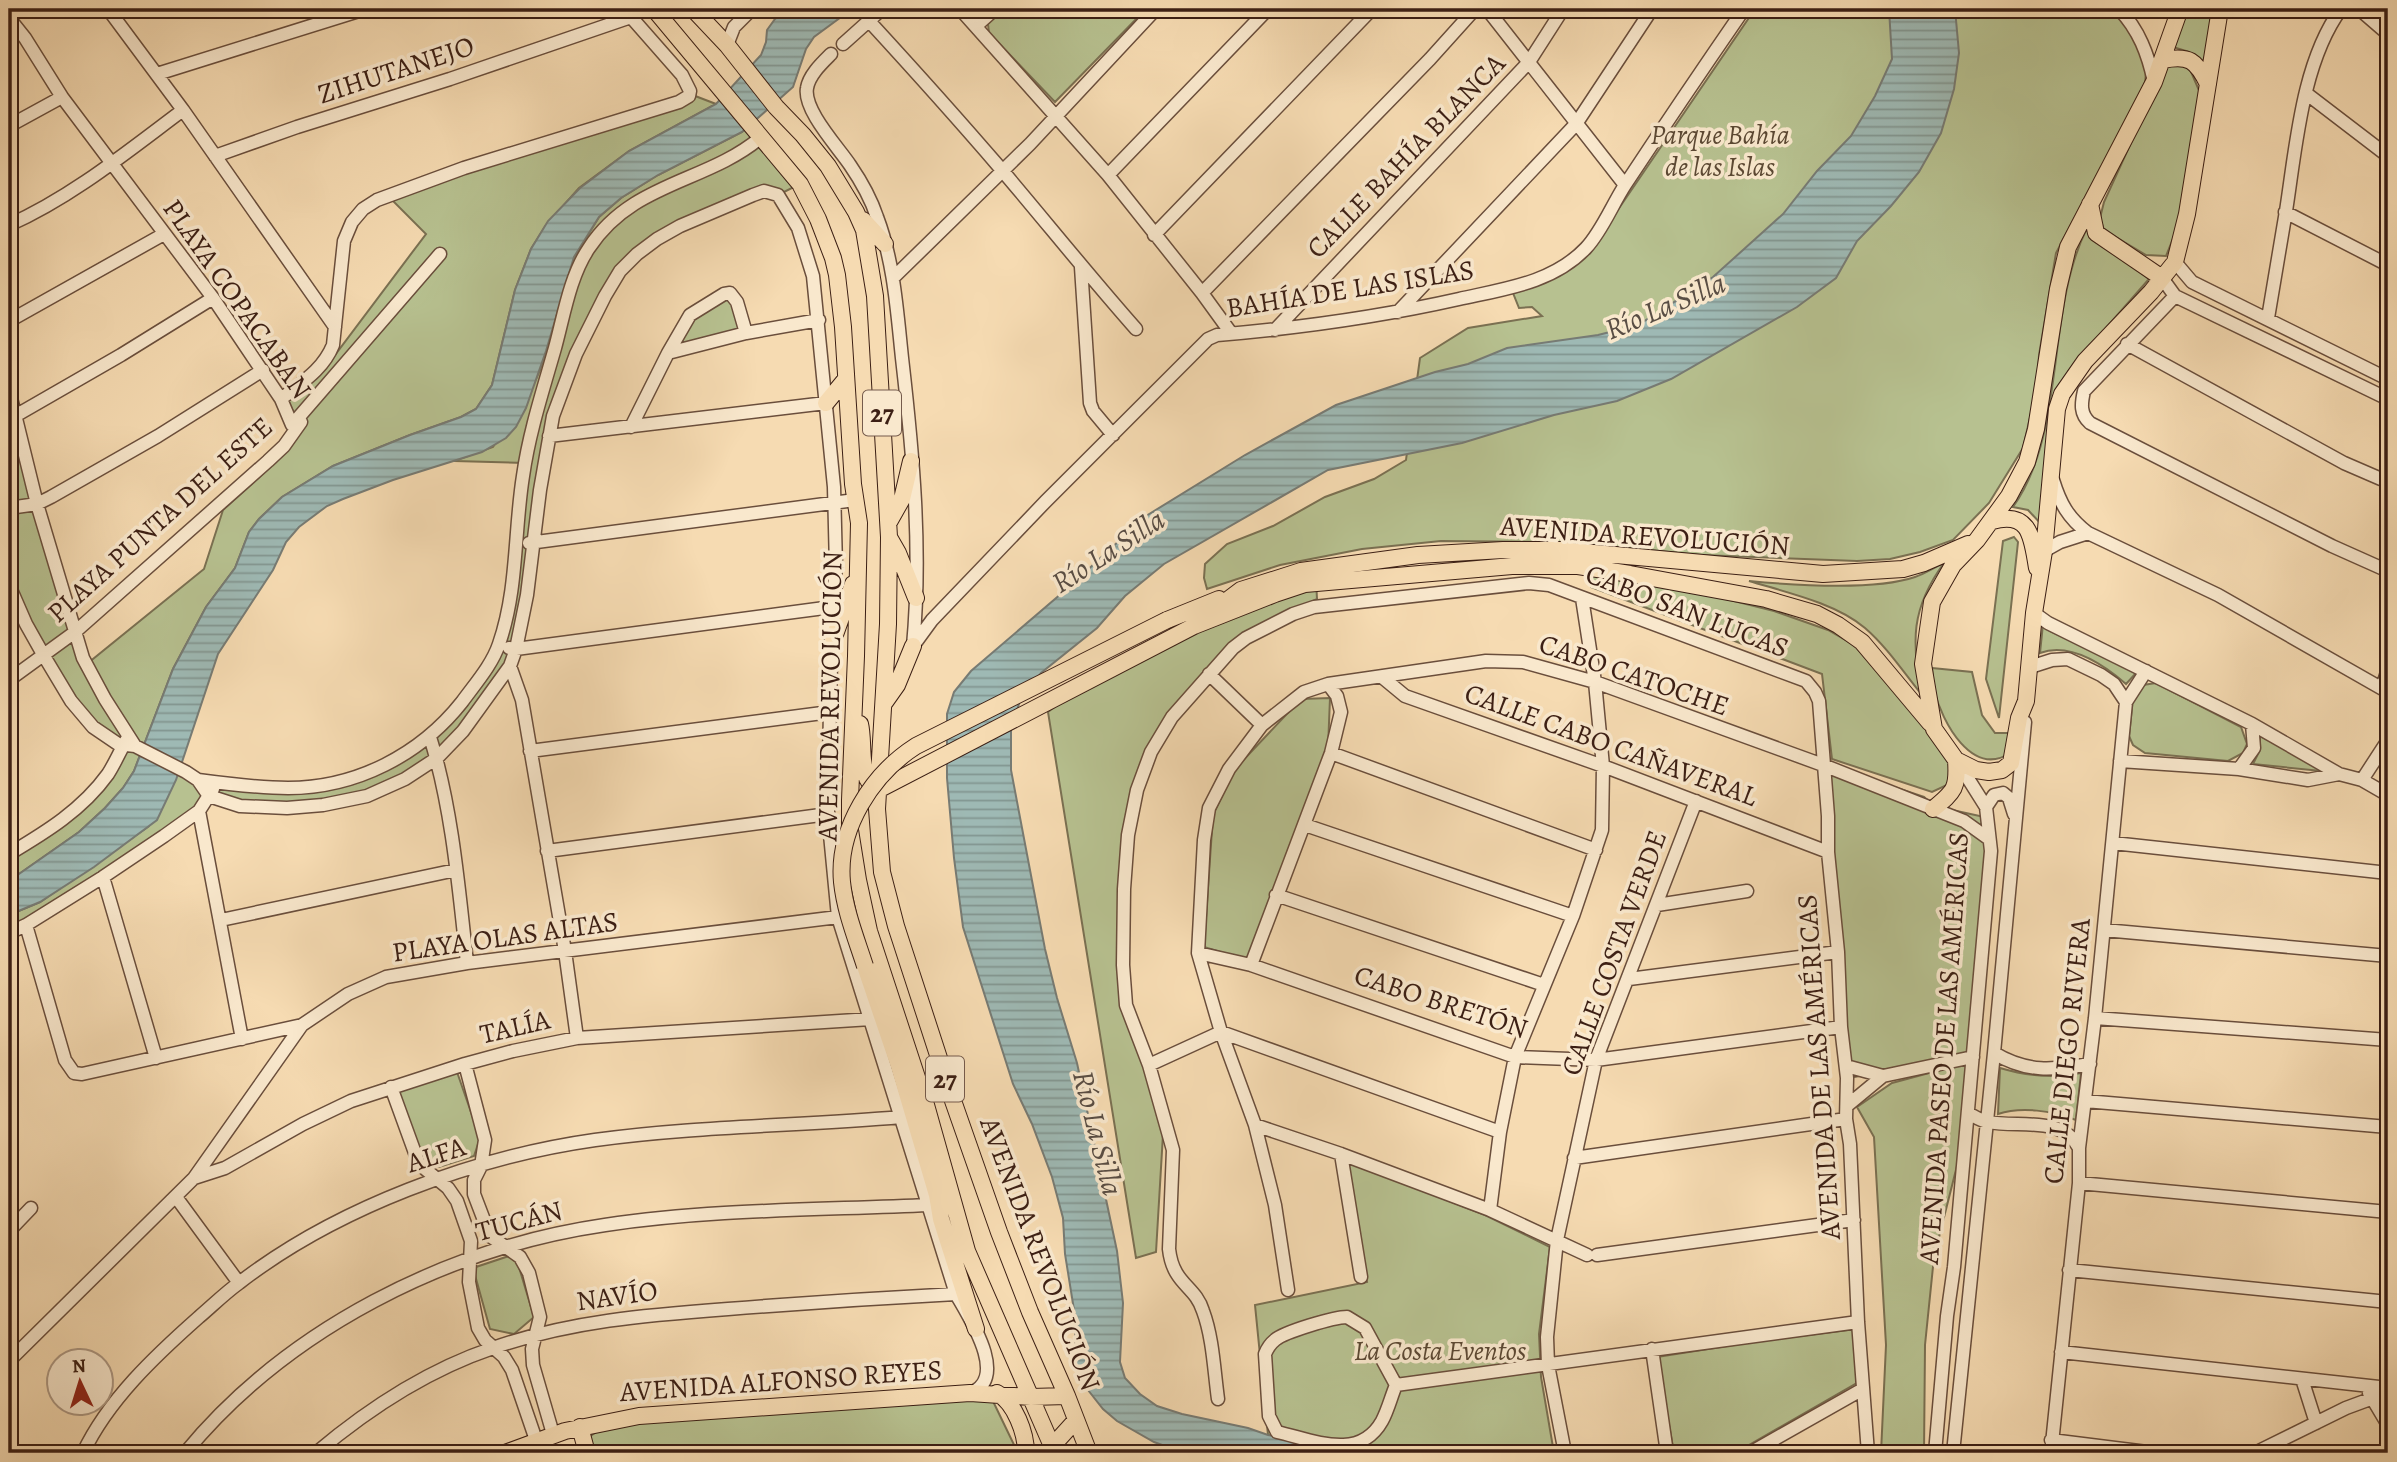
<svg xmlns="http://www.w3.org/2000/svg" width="2397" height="1462" viewBox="0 0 2397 1462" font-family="Alegreya,serif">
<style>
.park{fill:#b7c190;stroke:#7a7052;stroke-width:2}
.water{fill:url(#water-rules);stroke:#777b74;stroke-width:2}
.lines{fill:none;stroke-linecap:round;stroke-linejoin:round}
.minor-casing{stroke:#6a4e3c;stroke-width:15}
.major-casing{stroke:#3c1f14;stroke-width:18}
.minor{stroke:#f9e8cd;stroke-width:12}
.major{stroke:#f6dbb2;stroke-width:16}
.major-bridge-casing{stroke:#3c1f14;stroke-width:18;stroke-linecap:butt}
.major-bridge{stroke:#f6dbb2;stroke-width:16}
.labels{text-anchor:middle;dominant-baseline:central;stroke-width:7;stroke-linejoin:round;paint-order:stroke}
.shield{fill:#f9e8cd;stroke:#755b4c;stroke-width:2}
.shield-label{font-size:26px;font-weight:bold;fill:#3c1f14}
.street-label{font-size:28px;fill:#3c1f14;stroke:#f9e8cd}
.park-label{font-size:28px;font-style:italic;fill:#5b4833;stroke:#f9e8cd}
.water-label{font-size:30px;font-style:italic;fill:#594d44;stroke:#f9e8cd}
</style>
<defs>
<pattern id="water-rules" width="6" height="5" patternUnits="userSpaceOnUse" patternTransform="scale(1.75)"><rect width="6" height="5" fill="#9eb9b4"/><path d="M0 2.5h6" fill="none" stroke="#829691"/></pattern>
</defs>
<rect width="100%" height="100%" fill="#f6dbb2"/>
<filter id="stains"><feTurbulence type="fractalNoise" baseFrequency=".00286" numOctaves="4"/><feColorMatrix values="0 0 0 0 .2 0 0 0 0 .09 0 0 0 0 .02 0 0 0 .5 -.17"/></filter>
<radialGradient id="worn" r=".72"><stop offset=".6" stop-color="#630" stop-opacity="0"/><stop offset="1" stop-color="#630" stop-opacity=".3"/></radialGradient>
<path class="park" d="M1003,9h143l-91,93 -66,-69 -1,-9z
M1755,9h359c17,16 38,53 30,77l-88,167 -17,102 -2,32 -14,61 -34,55 -36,37 -33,12 -30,7 -33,2 -156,-6 -141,-13 -119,-1 -79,8 -82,16 -73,24 -3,-11 1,-14 22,-20 46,-18 52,-29 49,-18 32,-19 14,-102 48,-30 74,-12 -10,-9 -13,1 -6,-15c37,-9 62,-25 85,-54z
M2185,9h28l-9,55 -15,-12 -16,-5z
M2179,63l10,4 12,28 -11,72 -14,64 -10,25 -20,-1 -42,-25 -4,-12 4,-16 62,-136z
M690,94l26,10 -87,47 -50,37 -33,37 -15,24 -16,41 -23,95 -16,24 -15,8 -51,18 -77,31 -51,31 -23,22 -10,13 -14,36 -29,39 -33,62 -39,102 -11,17 -18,20 -26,24 -70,49v-27l67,-45 47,-63 -30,-19 -76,-124 -8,-24v-180l79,264 116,-94 19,-59 53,-48 19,-22v-26l-9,-14 46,-41 94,-125 -35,-35z
M750,125l50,59 -22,11 -6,-4 -69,24 -83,56 -67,145 -37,234 -79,108 -70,38 -80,12 -78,-12 -10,15 -190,122v-18l31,-13 109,-76 31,-57 36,13 72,6 75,-13 67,-38 69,-91 25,-183 -70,-2 39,-14 40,-61 7,-16 34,-113 25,-40 22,-19 37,-23 84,-43z
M2087,228l62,51 -80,91 -15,29 -12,126 -14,-15 -15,-3c54,-76 32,-195 74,-279z
M730,293l16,40 -78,20 15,-26z
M2014,537l4,5 -19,176 -13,-39 17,-138z
M1944,563c-33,45 -33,79 -22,132 -18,-22 -35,-48 -57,-67 -29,-25 -80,-36 -116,-47 43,4 125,10 166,-4 10,-3 20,-10 29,-14z
M1589,570l89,17 96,24 54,19 26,15 63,72 35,50 -5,18 -15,7 -100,-33 -10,-85 -231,-87z
M1316,579l1,20 -77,40 -70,76 -37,75 -12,197 42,147 -7,118 -20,6 -88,-546 45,-34z
M2043,624l7,7 87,41 -11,12c-22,-19 -56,-42 -86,-31z
M1932,668l40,4 10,43 13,18h18l-3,20c-38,25 -68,-31 -76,-63 -2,-7 -1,-15 -2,-22z
M2156,683l85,44 6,17 -4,9 -15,8 -83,-8 -12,-8 -4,-9 4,-38 10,-13z
M1330,698l-2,50 -78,213 -46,-14 9,-132 21,-45 67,-71z
M2260,736l62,32 -1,3 -68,-7 7,-14z
M1825,764l99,33 10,9 55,12 -14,236 -126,24z
M1970,1062l-5,72 -31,123 -9,88 -1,108h-43l5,-108 -12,-208 -17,-30 35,-24z
M2000,1068c27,8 54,11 81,5l-5,47c-24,-9 -54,-14 -78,-6z
M457,1072l23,66 -6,18 -35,11 -16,-7 -25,-71z
M1345,1160l140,55 65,32 -11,87 2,43 13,76h-179l-107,-18 -13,-130 112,-23z
M515,1254l19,63 -20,17 -24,-5 -17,-61z
M1856,1329l6,51 -127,73h-61l-17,-96 102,-16z
M990,1395l28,58h-424l-5,-16 25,-17z"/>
<path class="water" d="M788,9h64l-38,28 -8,12 -13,38 -51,45 -84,43 -37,23 -22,19 -25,40 -28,94 -20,57 -10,19 -10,11 -24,14 -89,28 -50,19 -16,7 -28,21 -13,15 -13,28 -55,84 -42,126 -19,40 -63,47 -54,35 -31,13v-34l70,-49 26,-24 18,-20 11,-17 39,-102 33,-62 29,-39 14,-36 10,-13 23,-22 51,-31 77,-31 51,-18 15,-8 16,-24 23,-95 16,-41 17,-28 32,-33 49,-37 87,-47 45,-49 5,-13 1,-12 8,-11z
M1889,9h66l4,44 -5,36 -13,44 -22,39 -28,34 -34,35 -21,37 -39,29 -126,72 -54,22 -63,14 -92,28 -134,27 -164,94 -39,32 -28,32 -56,45 -21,28 -9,27v42l34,179 12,49 20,65 40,188 6,52 -3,59 5,16 15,16 17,12 25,8 66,14 20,7 107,18h-191l-30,-11 -37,-21 -14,-12 -15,-19 -12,-24 -1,-50 -10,-62 -2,-36 -11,-41 -20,-53 -19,-40 -50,-157 -9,-69 -7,-80v-64l7,-22 17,-21 98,-84 77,-71 99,-61 91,-50 99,-33 33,-8 39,-16 91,-13 40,-10 75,-48 70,-63 34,-43 34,-35 24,-40 17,-37z"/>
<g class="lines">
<defs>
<path id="minor" d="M108,9l75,101 152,217
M960,9l148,166 94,118 29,40
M1487,9l138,176
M2119,9c20,21 29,45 35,73
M2359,9l29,25
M9,18l16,20 37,59 151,201 68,101 11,26 148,-171
M869,21c45,49 89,98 132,148 45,53 89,108 135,160
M976,26l19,-17
M843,44l39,-35
M727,45l7,-18 18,-18
M831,54c-9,9 -22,21 -24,34 -4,22 31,59 43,77 11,16 21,34 27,52 17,45 20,94 25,141 11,95 20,192 11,288
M157,74l208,-65
M2307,94l81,62
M9,126l53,-29
M215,156l82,-29 153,-48 181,-62
M1108,175l160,-166
M2285,212l103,53
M9,225c63,-28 119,-74 174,-115
M1154,235l218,-226
M2175,262l17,20 196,97
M1081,267l9,136 3,8 20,24
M893,278l137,-134 126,-135
M2162,278l13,18 213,103
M1202,293l228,-234 45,-50
M2175,296l-91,95c-3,13 -4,23 6,32l242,123 56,25
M1398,312l178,-188 76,-115
M2268,318c6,-36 12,-71 18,-107 10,-64 16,-149 55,-202
M9,321l155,-87
M1275,330l254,-268 34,-53
M2127,344l217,119 37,16 7,1
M668,353l78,-20 73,-13
M9,390l28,114 46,154 22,41 30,47
M281,399c20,-16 42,-29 52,-54l11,-104 8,-19 11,-13 14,-9 87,-32 215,-66 10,-6 1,-5 -8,-16 -58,-66
M15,416l106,-61 92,-57
M631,427l37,-74 22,-38 34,-21 6,-1 7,9 9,31
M549,436l277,-33
M2053,480c7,23 15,38 35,53l130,62 170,97
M9,508l28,-4 14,-7 107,-61 105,-66
M529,543l326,-43
M2044,551l16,-9 28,-9
M9,585l17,39 18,32 27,45 22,26 25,17 17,2 51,26 12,8 11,16 31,10 47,2 36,-3 44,-9 38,-17 32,-21 26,-27 47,-65 6,-17 11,-54 13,-105 13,-74 23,-62 29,-58 15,-25 17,-17 20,-15 23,-13 73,-31 11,-4 14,4 20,33 15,48 21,211 2,80 -4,40 -4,207 10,103 118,377c13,23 54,85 14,99
M2034,613l14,10 204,101 87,50 23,6 26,15
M913,646l19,-26 114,-119 162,-162 9,-4c82,-7 162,-18 242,-36 45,-10 94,-16 127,-51 16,-17 26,-43 39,-63 39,-59 79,-118 119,-176
M509,648l7,1 316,-42
M510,666l12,34 43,251 12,87
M2030,667l22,-7 16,-1 33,16 13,9 12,18
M1209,674l53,51
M1382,677l23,19 198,70 225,86
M9,680l66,-48 193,-171 16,-15 17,-24
M2382,688l6,-19
M430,737c22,70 29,153 37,226
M530,751l300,-39
M1331,753l265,97
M2120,761l119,8 69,11 31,-6
M2239,769l15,-21 -2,-24
M198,780c30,4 60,8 90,8 68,0 132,-33 174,-86 13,-18 30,-37 37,-58 19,-55 15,-112 24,-168 6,-43 20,-86 32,-128 9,-33 15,-72 34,-100 43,-66 117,-65 171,-110
M2362,780l26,-40
M1986,807l8,-12 9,-2 6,5 5,16
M199,811l43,228
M1305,825l268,91
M2113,843l275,30
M547,851l281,-37
M9,854c37,-22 73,-44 99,-80 7,-11 12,-23 19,-35
M103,877l53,181
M1276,895l268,90
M1657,905l90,-14
M221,920l235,-50
M26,925l39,135 9,13 8,1 220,-49
M2104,930l284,26
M9,933l17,-8 77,-48 61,-41 35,-25 14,-22
M1198,953l53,12 264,92 81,3 245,-33
M1251,965l80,-212 10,-41 -4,-16 -9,-12
M1629,979l209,-27
M2095,1018l293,22
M1994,1053c33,20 59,17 96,11
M465,1064l20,76 -4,26 -7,14v14l16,42 30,21 9,16 11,44 -8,32 1,16 20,69
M1149,1065l72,-33 279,100
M1846,1066l37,10
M391,1087l28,77 29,24 9,13 14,40 -2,41 9,46 7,12 19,17 8,13 24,70
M2085,1101l303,26
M1848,1105l35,-29 90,-19
M1968,1113c6,3 13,8 20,9 31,6 74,-7 91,26
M1255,1125l86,29 149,56 97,45
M1341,1154l20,123
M1574,1158l272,-39
M194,1178l31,-10 78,-44 48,-23 114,-37 48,-13 64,-13 294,-19
M2079,1183l309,29
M176,1197l63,86
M1490,1210l10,-78 15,-75 58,-141 29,-86 1,-64 -8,-84 -13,-84
M9,1231l22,-23
M1597,1255l257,-35
M2069,1270l319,32
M1288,1290l-13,-85 -20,-80 -34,-93 -23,-79 6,-113 5,-32 20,-39 33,-44 42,-33 24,-8 158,-23 37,1 72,20 228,83 141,56 25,18
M1347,1317l18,11 31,57c-5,12 -8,25 -14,36 -23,41 -69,19 -105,11l-8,-16 -4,-62c2,-5 5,-10 10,-14 9,-8 59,-23 72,-23z
M1652,1349l15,104
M2061,1352l327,36
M9,1361l185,-183 108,-153 46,-31 38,-17 81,-14 371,-46
M2302,1379l14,44
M1396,1385l462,-63
M2369,1393l19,32
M1218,1399c-4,-29 -5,-61 -15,-88 -8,-26 -30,-26 -34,-62l4,-99 -24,-85 -23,-60 -3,-40 1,-76 4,-54 9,-45 14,-38 21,-35 61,-69 13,-10 47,-24 21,-7 215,-24 20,2 257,96 9,11 4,9 9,115v36l10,100 3,75 6,51 -1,41 4,25 8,178 10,131
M2051,1440l104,13
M83,1453c25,-53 72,-97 116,-136 13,-11 26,-24 40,-34 97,-75 235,-126 356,-143 101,-14 204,-14 306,-23
M185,1453c102,-124 262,-205 420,-228 107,-16 216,-15 324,-20
M316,1453c52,-44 112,-83 177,-105 76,-27 155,-33 235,-39 76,-6 152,-11 228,-15
M1565,1453l-17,-88 -1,-28 10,-97 39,-180 100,-259
M1750,1453l113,-64
M1935,1453l12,-137 7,-49 37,-416 -5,-44 -29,-46
M1953,1453l41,-400 31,-331
M2051,1453l28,-270v-35l16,-130 31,-316 20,-31
M2255,1453l91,-45 27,-10 15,-10"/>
<path id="major" d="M654,9l146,175 18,35 15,39 4,17 6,52 10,157 6,39 -3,133 -6,144v30l8,50 11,51 57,174 41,146 88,202
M693,9l34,36 49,62 27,28 25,31 28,46 8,18 11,66 14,241 -1,87 -11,185 5,63 14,54 55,169 48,137 31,80 37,84 22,57
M2180,9l-26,73 -86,165 -10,42 -22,140 -9,33 -18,34 -32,44 -24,25 -21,37 -9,62 11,65 22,31 20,10 13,2 13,-2 9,-7 8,-45 7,-17 8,-88 10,-62 13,-142 5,-15 23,-33 66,-69 24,-30 12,-48 33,-205
M2163,60c26,-5 33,0 45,24
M2090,204l6,29 66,45
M863,220l22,24
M826,403l19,-23
M1992,521c39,-11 40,18 45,47
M889,522l13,-23 9,-38
M890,539l8,14 18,45
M1208,615l33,-25 60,-19 117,-16 85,-5h58l262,24 80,-5 21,-6 44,-19
M1167,620l52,-21
M832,643l21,-59
M885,702l12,-17 16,-39
M860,724c5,20 -3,56 18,66l316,-164 81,-32 30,-10 207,-18h66l52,8 136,25 51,15 21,11 24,17 68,81
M1933,809c22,-18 25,-21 23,-49
M865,966l34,100 38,129 4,24 35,110
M997,1393c18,10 29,40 29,60
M580,1427l7,26
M1047,1452l29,-32
M505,1453l60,-22 74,-15 331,-23 61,4 36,-1"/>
</defs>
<use href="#minor" class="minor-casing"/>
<use href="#major" class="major-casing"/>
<use href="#minor" class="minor"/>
<use href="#major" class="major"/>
<defs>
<path id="major-bridge" d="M865,966c-9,-28 -20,-55 -23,-84 -5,-53 30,-108 74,-136l251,-126"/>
</defs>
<use href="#major-bridge" class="major-bridge-casing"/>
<use href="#major-bridge" class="major-bridge"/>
</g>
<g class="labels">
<g class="shield">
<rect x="863" y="390.5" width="38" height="45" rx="5"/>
<rect x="926" y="1056.5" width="38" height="45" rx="5"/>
</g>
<g class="shield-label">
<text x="882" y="413">27</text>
<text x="945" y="1079">27</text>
</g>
<g class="street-label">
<text transform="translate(396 70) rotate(-18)">ZIHUTANEJO</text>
<text transform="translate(1406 156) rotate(-46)">CALLE BAHÍA BLANCA</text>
<text transform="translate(1350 289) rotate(-9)">BAHÍA DE LAS ISLAS</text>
<text transform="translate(237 299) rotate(55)">PLAYA COPACABAN</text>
<text transform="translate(160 520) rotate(-42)">PLAYA PUNTA DEL ESTE</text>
<text transform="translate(1645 536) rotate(4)">AVENIDA REVOLUCIÓN</text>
<text transform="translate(1687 611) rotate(21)">CABO SAN LUCAS</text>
<text transform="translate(1634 675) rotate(19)">CABO CATOCHE</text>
<text transform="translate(830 696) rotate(-89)">AVENIDA REVOLUCIÓN</text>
<text transform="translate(1611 745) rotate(20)">CALLE CABO CAÑAVERAL</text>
<text transform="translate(505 937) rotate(-8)">PLAYA OLAS ALTAS</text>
<text transform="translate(1614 953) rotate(-70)">CALLE COSTA VERDE</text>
<text transform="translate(1441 1002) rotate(18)">CABO BRETÓN</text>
<text transform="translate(515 1027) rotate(-13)">TALÍA</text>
<text transform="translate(1944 1048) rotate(-86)">AVENIDA PASEO DE LAS AMÉRICAS</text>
<text transform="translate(2067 1051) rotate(-84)">CALLE DIEGO RIVERA</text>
<text transform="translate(1819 1067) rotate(-94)">AVENIDA DE LAS AMÉRICAS</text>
<text transform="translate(436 1155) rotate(-18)">ALFA</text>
<text transform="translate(519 1221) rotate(-15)">TUCÁN</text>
<text transform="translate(1040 1254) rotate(69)">AVENIDA REVOLUCIÓN</text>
<text transform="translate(617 1296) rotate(-8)">NAVÍO</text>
<text transform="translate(781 1381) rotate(-4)">AVENIDA ALFONSO REYES</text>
</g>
<g class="park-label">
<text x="1720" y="135">Parque Bahía<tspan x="1720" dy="32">de las Islas</tspan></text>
<text x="1440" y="1351">La Costa Eventos</text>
</g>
<g class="water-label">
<text transform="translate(1665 306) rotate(-23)">Río La Silla</text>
<text transform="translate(1108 551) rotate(-33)">Río La Silla</text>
<text transform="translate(1098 1133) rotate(76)">Río La Silla</text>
</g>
</g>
<rect width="2397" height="1462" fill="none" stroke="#f6dbb2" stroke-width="35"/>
<rect x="10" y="10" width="2376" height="1441" fill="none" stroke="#3c1f14" stroke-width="3.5"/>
<rect x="18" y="18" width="2362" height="1427" fill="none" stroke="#3c1f14" stroke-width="2"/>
<g transform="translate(80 1382) rotate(356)"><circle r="33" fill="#f9e8cd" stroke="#ad9883" stroke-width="2"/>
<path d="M0-5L12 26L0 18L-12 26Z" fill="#8f2418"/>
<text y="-10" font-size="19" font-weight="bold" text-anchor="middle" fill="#3c1f14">N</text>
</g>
<rect width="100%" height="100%" filter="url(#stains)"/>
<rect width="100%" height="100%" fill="url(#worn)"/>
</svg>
